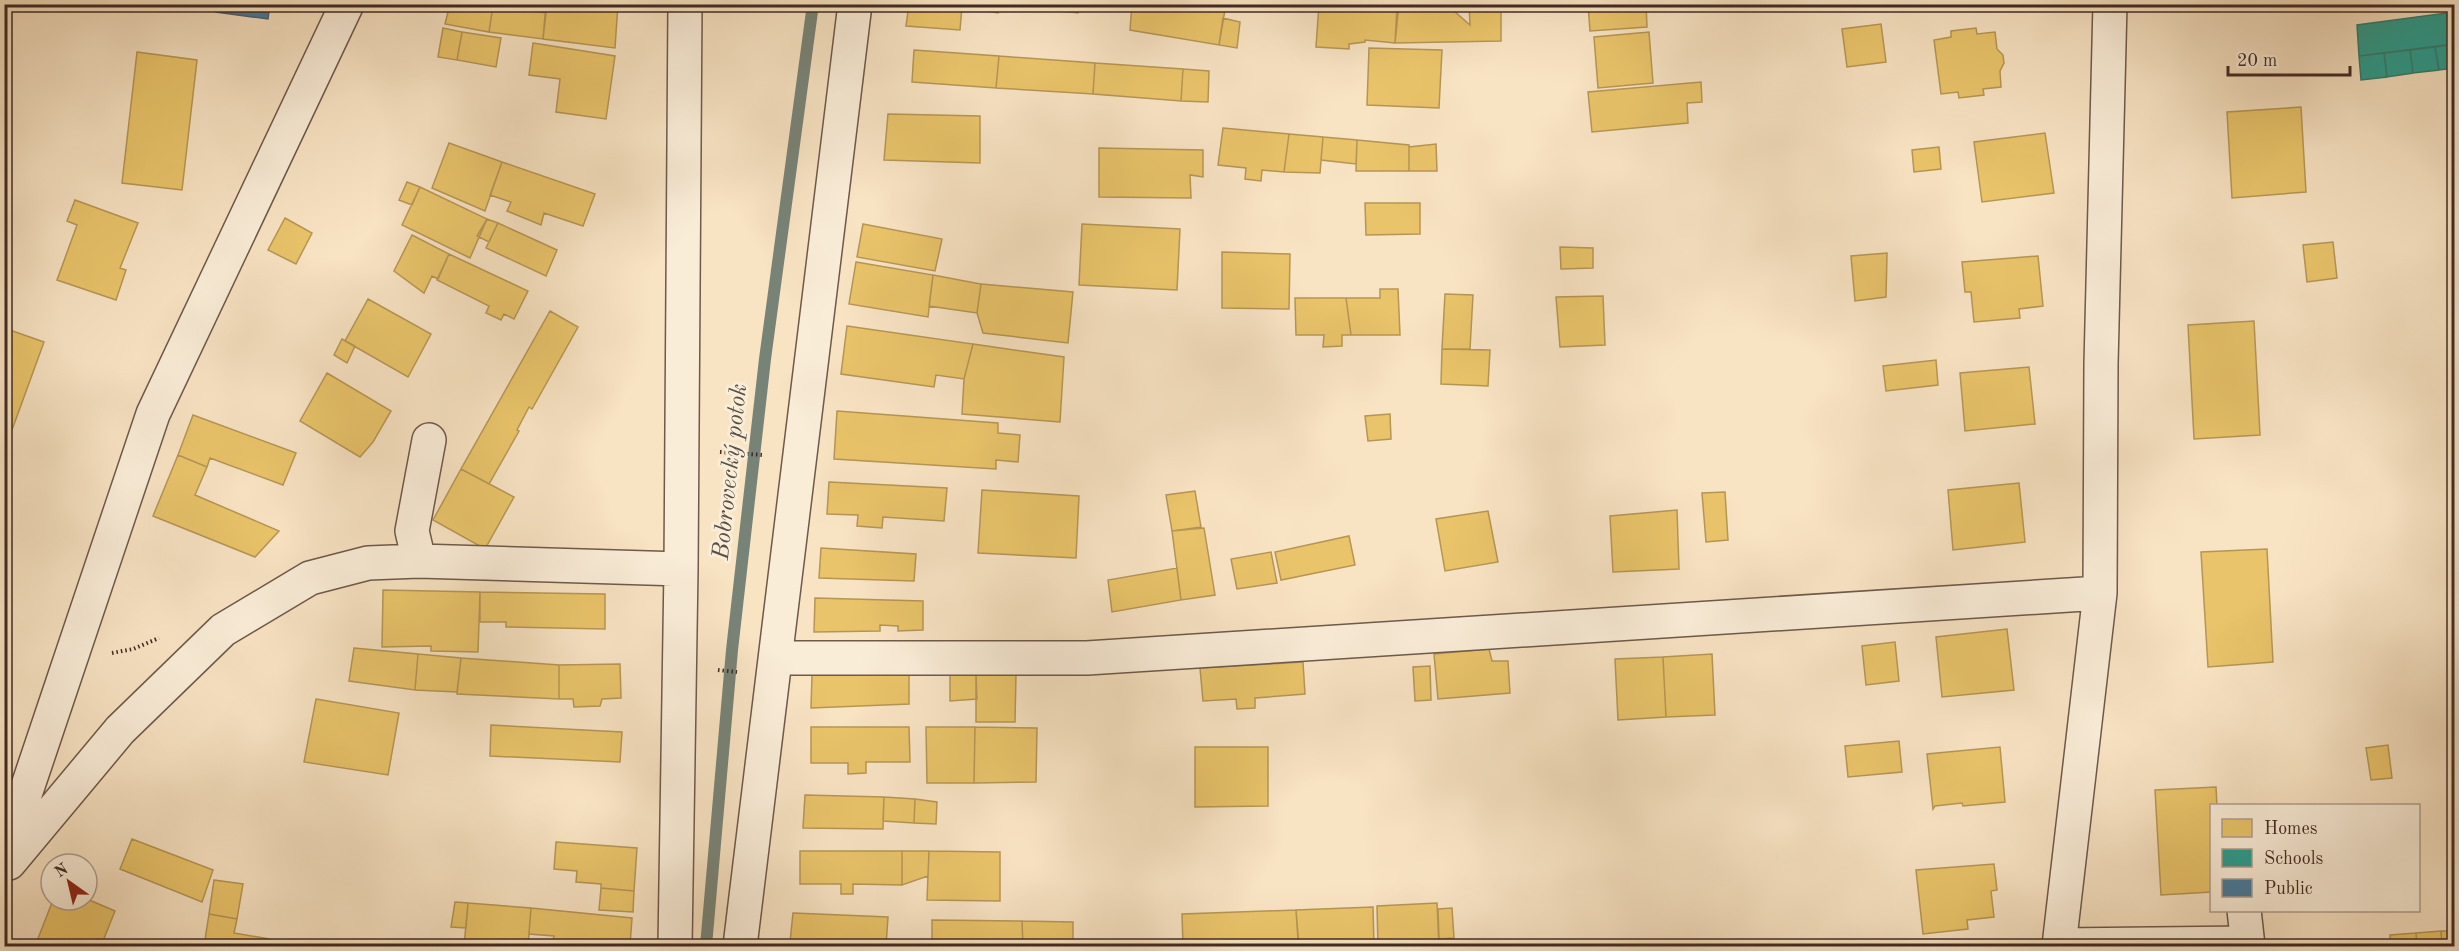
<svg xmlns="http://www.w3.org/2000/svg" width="2459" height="951" viewBox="0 0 2459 951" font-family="'Old Standard TT',serif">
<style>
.homes{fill:#e9c46a;stroke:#b69655;stroke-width:1.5}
.schools{fill:#2a9d8f;stroke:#317b6f;stroke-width:1.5}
.public{fill:#457b9d;stroke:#446378;stroke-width:1.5}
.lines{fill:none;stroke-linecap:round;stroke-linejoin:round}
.stream{stroke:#788377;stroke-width:12}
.minor-casing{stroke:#6e594b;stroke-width:36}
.path{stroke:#402b23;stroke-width:4;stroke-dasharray:1.5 3;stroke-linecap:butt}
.minor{stroke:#faedd8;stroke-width:33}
.labels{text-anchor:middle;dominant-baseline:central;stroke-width:6;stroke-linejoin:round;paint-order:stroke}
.water-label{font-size:24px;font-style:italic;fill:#585046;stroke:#faedd8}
</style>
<rect width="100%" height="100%" fill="#f8e3c3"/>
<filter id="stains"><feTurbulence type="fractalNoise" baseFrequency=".00333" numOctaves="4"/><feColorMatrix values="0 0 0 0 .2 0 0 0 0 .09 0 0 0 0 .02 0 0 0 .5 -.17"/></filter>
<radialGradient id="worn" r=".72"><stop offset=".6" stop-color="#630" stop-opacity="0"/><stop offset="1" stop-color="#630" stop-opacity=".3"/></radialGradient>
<path class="homes" d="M450,4l43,2 -4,26 -44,-8z
M546,4h72l-3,44 -72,-9z
M909,4h90l-1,9 -36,-6 -2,23 -54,-4z
M999,4h80l-1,9z
M1132,4h94l-7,41 -89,-15z
M1319,4l78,2 -2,37 -30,-3v2l-16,2v5l-33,-2z
M1399,4h47l24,21 -1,-21h32v37l-106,2z
M1588,4h58l1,23 -57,4z
M493,6l53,7 -3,26 -54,-7z
M1223,18l17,4 -3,26 -18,-3z
M1881,24l5,38 -39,5 -5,-38z
M443,28l19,4 -5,28 -19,-3z
M1976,28l1,6 18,-2 2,17 6,6 1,8 -4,8 1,16 -18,2 1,6 -25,3 -1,-6 -17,2 -7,-54 17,-3v-6z
M462,32l39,6 -5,29 -39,-7z
M1649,32l4,51 -55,5 -4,-51z
M533,43l82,13 -9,63 -50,-7 4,-33 -31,-4z
M1369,48l73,2 -3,58 -72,-3z
M914,50l85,6 -3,32 -84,-6z
M137,52l60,8 -15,130 -60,-7z
M999,56l96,7 -2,31 -97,-6z
M1095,63l88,6 -2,32 -88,-7z
M1183,69l26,2 -1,31 -27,-1z
M1701,82l1,20 -15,1 1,20 -96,9 -4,-40z
M2301,107l5,85 -74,6 -5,-86z
M888,114l92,2v47l-96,-3z
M1223,128l66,6 -5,38 -22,-2 -1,11 -16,-2 1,-11 -28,-3z
M2045,133l9,60 -72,9 -8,-60z
M1289,134l34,3 -3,36 -36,-1z
M1323,137l34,3 -1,24 -35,-4z
M1357,140l52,5v26h-53z
M449,143l53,19 -17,49 -53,-23z
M1436,144l1,27h-28v-24z
M1939,147l2,22 -27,3 -2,-22z
M1099,148l104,2v27l-13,-2 1,23 -92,-1z
M502,162l93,32 -12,32 -39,-13 -3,12 -34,-14 4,-9 -21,-7z
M407,182l13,5 -8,18 -13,-5z
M420,187l67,32 -17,39 -68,-33z
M75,200l63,23 -18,45 6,2 -10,30 -59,-20 20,-55 -10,-4z
M1365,203h55v31l-54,1z
M285,218l27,15 -16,31 -28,-14z
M487,219l11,4 -9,19 -12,-6z
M498,223l59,27 -11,26 -60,-28z
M863,224l79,15 -7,32 -78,-14z
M1082,224l98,5 -3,61 -98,-5z
M412,235l37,19 -11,25 -6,-3 -8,17 -30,-22z
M2333,242l4,36 -30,4 -4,-37z
M1560,247l33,1v20l-32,1z
M1222,252l68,2 -1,55 -67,-1z
M1887,253l-1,44 -31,4 -4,-45z
M449,254l79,37 -14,28 -10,-5 -3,6 -15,-7 3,-7 -52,-26z
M2038,256l5,50 -24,3 1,9 -46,4 -3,-30h-6l-3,-30z
M856,262l77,13 -5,42 -79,-13z
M933,275l48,9 -4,29 -48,-7z
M981,284l92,8 -5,51 -85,-10 -6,-20z
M1380,289h18l2,46h-49l-5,-37h34z
M1445,294l28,1 -3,54h-28z
M1603,296l2,49 -45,2 -4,-50z
M1295,298h51l5,37h-9v11l-19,1 1,-12h-28z
M368,299l63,35 -23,43 -63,-36z
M550,311l28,16 -46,82 -3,-2 -12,23 2,1 -30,53 -28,-15z
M2254,321l6,114 -66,4 -6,-114z
M847,326l126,18 -9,35 -28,-4 -2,12 -93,-13z
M4,328l40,14 -36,99 -4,-2z
M342,339l13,7 -8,17 -13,-8z
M973,344l91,13 -4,65 -98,-8 2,-35z
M1442,349l48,1 -2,36 -47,-2z
M1936,360l2,25 -52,6 -3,-25z
M2029,367l6,57 -70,7 -5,-58z
M327,373l64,38 -18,31 -13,15 -60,-36z
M837,411l161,12v10l22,2 -2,27 -22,-2v9l-162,-10z
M1390,414l1,25 -23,2 -3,-25z
M193,415l103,38 -13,32 -73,-27 -3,9 -29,-12z
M178,455l29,12 -12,28 84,36 -24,26 -102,-41z
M461,469l53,28 -29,52 -52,-29z
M829,482l118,6 -3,33 -61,-4 -1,11 -25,-2 1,-11 -31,-1z
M2019,483l6,59 -72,8 -5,-60z
M982,490l97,6 -3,62 -98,-5z
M1195,491l6,36 -29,4 -6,-36z
M1725,492l3,48 -22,2 -4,-49z
M1677,510l2,59 -66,3 -3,-56z
M1488,511l10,51 -53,9 -9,-52z
M1204,528l11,67 -34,5 -9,-69z
M1349,536l6,29 -74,15 -6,-28z
M821,548l95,6 -2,27 -95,-3z
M2267,549l6,113 -65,5 -7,-115z
M1271,552l6,31 -40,6 -6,-30z
M1177,568l4,32 -69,12 -4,-32z
M383,590l97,2 -2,60 -47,-1v-5l-49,1z
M480,592l125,2v35l-99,-2v-5h-26z
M815,598l108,3v29l-25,1v-5l-18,-1v6l-66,1z
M2007,629l7,61 -72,7 -6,-60z
M1895,642l4,39 -33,4 -4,-39z
M354,648l64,6 -3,36 -66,-9z
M1489,649l3,12h16l2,32 -72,6 -4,-45z
M418,654l43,4 -4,34 -42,-2z
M1712,654l3,61 -49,2 -3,-60z
M1663,657l3,60 -48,3 -3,-61z
M461,658l98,7v34l-102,-5z
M1303,662l2,32 -50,4v10l-18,1 -1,-10 -33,2 -3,-33z
M620,664l1,34 -19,1 -2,7 -26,1 -1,-8h-14v-34z
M1430,666l1,34 -16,1 -2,-34z
M976,674l1,25 -27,2v-26z
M976,674h40l-1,48h-39z
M812,675h97v29l-98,4z
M316,699l83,14 -11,62 -84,-13z
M491,725l131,7 -2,30 -130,-6z
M811,727h98l1,35h-44v11l-18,1v-11h-37z
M926,727h49l-1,56h-47z
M975,727l62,1 -1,54 -62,1z
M1899,741l3,31 -54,5 -3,-31z
M2388,745l4,33 -21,2 -5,-32z
M1195,747h73v59l-73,1z
M2000,747l5,55 -42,4 -1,-3 -27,3 -2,3 -6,-55z
M2216,787l1,19h-5v86l-51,3 -6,-105z
M805,795l79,2 -1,32 -80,-1z
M884,797l31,2 -1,24 -31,-2z
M915,799l22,3 -1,22 -22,-1z
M132,839l81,31 -11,32 -82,-33z
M556,842l81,6 -3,43 -33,-3v-4l-25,-2 1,-11 -23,-2z
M800,851h102v34l-49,-1v10h-12v-10h-41z
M902,851h27l-1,25 -26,9z
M929,851l71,1v49l-73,-1z
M1994,864l3,26 -6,1 3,26 -27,3 1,9 -45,5 -7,-64z
M214,880l29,4 -6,35 -28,-5z
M601,888l33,3 -1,21 -34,-2z
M87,899l28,12 -14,35h-50l-14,-5 16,-41z
M455,902l13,1 -2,25 -15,-1z
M468,903l63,5 -3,38h-64z
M1437,903l2,43h-61l-1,-40z
M1373,907l1,39h-75l-3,-36z
M531,908l101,10 -2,28 -77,-5 1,-5 -25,-2z
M1452,908l2,30 -15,1 -1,-30z
M1296,910l2,30 -64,3v3h-51l-1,-32z
M793,913l95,4 -2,29 -96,-4z
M209,914l28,5 -3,14 36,6 -1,7h-65z
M932,920l90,1 1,25h-91z
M1022,921l51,1v24h-50z
M2441,931l1,15h-25l-1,-13z
M2441,931h13v15h-12z
M2416,933l1,13h-27v-11z"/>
<path class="schools" d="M2454,12v32l-95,12 -2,-31z
M2454,44v24l-15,2 -4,-23z
M2435,47l4,23 -26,3 -3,-23z
M2410,50l3,23 -26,4 -3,-24z
M2384,53l3,24 -26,3 -2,-24z"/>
<path class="public" d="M217,4h53l-2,15 -52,-7z"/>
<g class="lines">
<path class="stream" d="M706,946l26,-296 33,-291 48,-355"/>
<defs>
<path id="minor" d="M429,440l-17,91 7,30 262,8
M776,658h311l1013,-65
M4,857l149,-443 194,-410
M9,863l111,-133 103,-100 87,-52 58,-15 51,-2
M2244,910l4,36
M2059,945l189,-2
M675,946l6,-377 4,-565
M740,946l115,-942
M2059,946l41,-353 1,-229 9,-360"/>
</defs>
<use href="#minor" class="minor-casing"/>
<path class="path" d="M720,452l43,3
M112,653l21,-4 26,-11
M718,670l19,2"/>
<use href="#minor" class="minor"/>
</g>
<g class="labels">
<g class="water-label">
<text transform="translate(731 472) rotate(-84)">Bobrovecký potok</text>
</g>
</g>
<rect width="2459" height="951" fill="none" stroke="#f8e3c3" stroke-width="24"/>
<rect x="6" y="6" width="2447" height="939" fill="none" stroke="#402b23" stroke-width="3"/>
<rect x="12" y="12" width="2435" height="927" fill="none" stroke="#402b23" stroke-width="1.5"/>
<rect x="2210" y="804" width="210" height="108" fill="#faedd8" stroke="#b09f90" stroke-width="1.5"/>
<rect x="2222" y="819" width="30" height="18" fill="#e9c46a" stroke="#b09f90" stroke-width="1.5"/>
<text x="2264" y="834" font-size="18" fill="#402b23">Homes</text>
<rect x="2222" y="849" width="30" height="18" fill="#2a9d8f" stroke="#b09f90" stroke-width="1.5"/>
<text x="2264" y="864" font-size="18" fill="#402b23">Schools</text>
<rect x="2222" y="879" width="30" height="18" fill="#457b9d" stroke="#b09f90" stroke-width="1.5"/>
<text x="2264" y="894" font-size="18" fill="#402b23">Public</text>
<g transform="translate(69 882) rotate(326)"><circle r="28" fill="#faedd8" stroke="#b09f90" stroke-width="1.5"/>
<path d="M0-4.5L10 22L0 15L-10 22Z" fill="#8f2418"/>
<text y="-9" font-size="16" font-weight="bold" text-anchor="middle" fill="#402b23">N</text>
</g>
<path d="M2228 66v9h122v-9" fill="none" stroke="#402b23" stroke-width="3"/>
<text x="2237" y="66" font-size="18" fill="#402b23" stroke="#faedd8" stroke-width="4.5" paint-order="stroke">20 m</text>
<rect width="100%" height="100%" filter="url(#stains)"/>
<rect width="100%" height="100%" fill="url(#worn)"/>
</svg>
